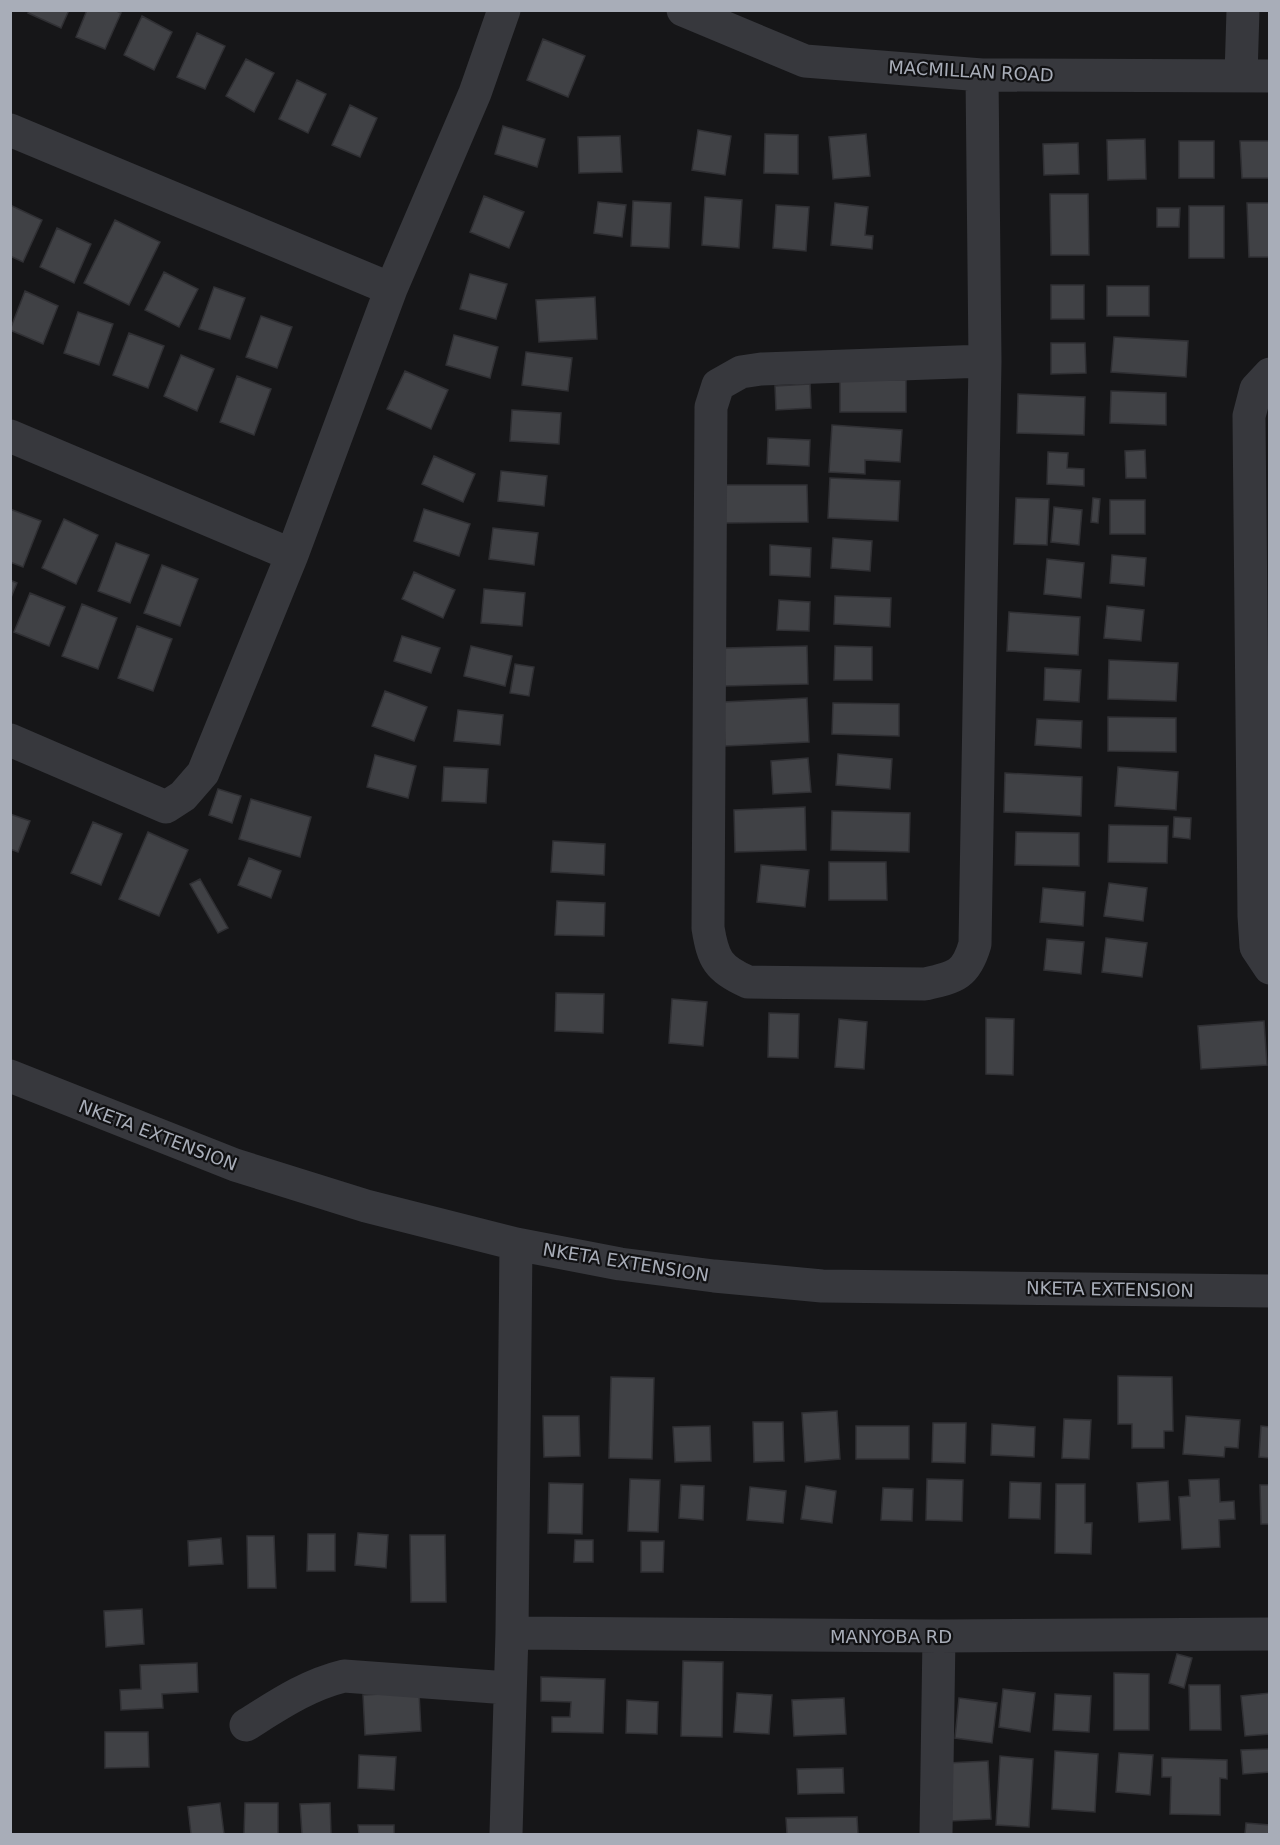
<svg xmlns="http://www.w3.org/2000/svg" width="1280" height="1845" viewBox="0 0 1280 1845" font-family="'DejaVu Sans',sans-serif">
<style>
.building{fill:#404145;stroke:#303034;stroke-width:1.5}
.lines{fill:none;stroke-linecap:round;stroke-linejoin:round}
.minor{stroke:#37383d;stroke-width:33}
.labels{text-anchor:middle;dominant-baseline:central;stroke-width:4.5;stroke-linejoin:round;paint-order:stroke}
.street-label{font-size:18px;fill:#a8adb8;stroke:#111113}
</style>
<rect width="100%" height="100%" fill="#161618"/>
<path class="building" d="M29,10h40l-8,18 -33,-15z
M87,10h27l7,3 -16,36 -29,-12z
M142,16l30,16 -18,38 -30,-15z
M197,33l28,13 -20,43 -28,-12z
M543,39l42,17 -17,41 -41,-17z
M246,59l28,14 -20,39 -28,-16z
M297,80l29,14 -18,39 -29,-14z
M350,105l27,13 -17,39 -28,-12z
M503,126l42,13 -8,28 -42,-13z
M698,130l33,6 -6,39 -33,-5z
M765,134l33,1v39l-34,-1z
M866,134l4,42 -37,3 -4,-42z
M620,136l2,36 -43,1 -1,-36z
M1145,139l1,40 -38,1 -1,-40z
M1179,141h35v37h-35z
M1240,141h30v37h-28z
M1078,143l1,31 -35,1 -1,-31z
M1050,194h38l1,61h-38z
M484,196l40,16 -15,36 -39,-16z
M705,197l37,3 -3,48 -37,-3z
M633,201l38,2 -2,45 -38,-2z
M598,202l28,3 -4,32 -28,-4z
M835,203l33,4 -3,28 8,1 -1,13 -41,-4z
M1247,203h23v54h-21z
M10,205l32,15 -19,42 -13,-6z
M776,205l33,2 -3,44 -33,-3z
M1189,206h35v52h-35z
M1157,208h23l-1,19h-22z
M115,220l45,22 -31,63 -45,-22z
M57,228l34,16 -17,39 -34,-16z
M164,272l34,17 -19,38 -34,-17z
M470,274l37,10 -11,35 -36,-10z
M1051,285h33v34h-33z
M1107,286h42v30h-42z
M214,287l31,11 -15,41 -31,-10z
M25,291l33,15 -15,38 -33,-14z
M595,297l2,42 -58,3 -3,-42z
M78,312l35,12 -14,41 -35,-12z
M261,316l31,11 -15,41 -31,-11z
M129,333l35,13 -16,42 -35,-13z
M454,335l44,12 -8,31 -44,-13z
M1114,337l74,4 -2,36 -75,-5z
M1051,343h34l1,30 -35,1z
M526,352l46,6 -4,33 -46,-6z
M181,355l33,14 -17,42 -33,-15z
M405,371l43,19 -17,39 -44,-20z
M237,376l34,13 -17,46 -34,-13z
M840,379l66,1v32h-66z
M810,384l1,24 -35,2 -1,-24z
M1111,391l55,2v32l-56,-2z
M1018,394l67,3 -1,38 -67,-2z
M512,410l49,3 -2,31 -49,-3z
M832,425l70,5 -2,32 -35,-2v14l-36,-2z
M768,438l42,2 -1,26 -42,-2z
M1145,450l1,28h-20l-1,-27z
M1048,452l20,1 -1,15 17,1v17l-37,-2z
M434,456l41,18 -12,28 -41,-18z
M501,471l46,5 -3,30 -46,-5z
M830,478l70,3 -2,40 -70,-3z
M721,485h86l1,37 -86,1z
M1016,498l33,1 -2,46 -33,-1z
M1093,498l7,1 -2,24 -7,-1z
M1110,500h35v34h-35z
M1054,507l28,3 -3,35 -28,-3z
M10,509l31,12 -18,46 -13,-5z
M424,509l46,15 -11,32 -45,-15z
M64,519l34,16 -22,49 -34,-16z
M493,528l45,5 -4,32 -45,-6z
M833,538l39,3 -2,30 -39,-3z
M116,543l33,12 -19,48 -32,-12z
M770,545l41,3 -1,29 -40,-2z
M1112,555l34,3 -2,28 -34,-3z
M1047,559l37,4 -3,35 -37,-4z
M162,565l36,14 -18,47 -36,-13z
M414,572l41,18 -12,28 -41,-19z
M10,580l7,3 -7,17z
M484,589l41,4 -3,33 -41,-3z
M30,593l35,14 -16,39 -35,-14z
M835,596l56,2 -1,29 -56,-3z
M779,600l31,2 -1,29 -32,-1z
M82,604l35,14 -19,51 -36,-13z
M1107,606l37,4 -3,31 -37,-3z
M1009,612l71,5 -2,38 -71,-4z
M137,626l35,13 -19,52 -35,-13z
M402,636l38,12 -9,25 -37,-12z
M471,646l41,10 -7,30 -41,-10z
M807,646l1,38 -83,2 -1,-38z
M835,646l37,1v33h-38z
M1109,660l69,3 -2,38 -68,-2z
M515,664l19,3 -5,29 -19,-3z
M1045,668l36,2 -2,32 -35,-2z
M385,691l42,16 -13,34 -42,-15z
M807,698l2,44 -84,4 -2,-44z
M833,703l66,1v32l-67,-2z
M458,710l45,5 -3,30 -46,-4z
M1108,717l68,1v34l-68,-1z
M1037,719l45,2 -1,27 -46,-3z
M838,754l54,5 -2,30 -54,-4z
M375,755l41,11 -8,32 -41,-11z
M808,758l3,34 -38,2 -2,-33z
M444,767l44,2 -2,34 -44,-2z
M1118,767l60,5 -2,38 -61,-4z
M1005,773l77,4 -1,39 -77,-4z
M218,789l23,7 -9,27 -23,-8z
M251,799l60,18 -11,40 -61,-18z
M805,807l1,43 -71,2 -1,-42z
M832,811l78,2 -1,39 -78,-2z
M10,814l20,7 -12,31 -8,-3z
M1174,817l17,1 -1,21 -17,-2z
M93,822l29,12 -21,51 -30,-12z
M1109,825l59,1 -1,37 -59,-1z
M148,832l40,18 -29,66 -40,-17z
M1016,832l63,1v33l-64,-1z
M553,841l52,3 -1,31 -53,-3z
M249,858l32,13 -10,27 -33,-13z
M829,862h57l1,38h-58z
M761,865l48,5 -4,37 -48,-5z
M200,879l28,49 -10,5 -28,-49z
M1109,883l38,5 -4,33 -39,-5z
M1043,888l42,4 -2,34 -43,-4z
M557,901l48,2 -1,33 -49,-1z
M1106,938l41,5 -5,34 -40,-5z
M1047,939l37,3 -3,32 -37,-4z
M556,993l48,1 -1,39 -48,-2z
M672,999l35,3 -4,44 -34,-3z
M769,1013l30,1 -1,44 -30,-1z
M986,1018l28,1 -1,56 -27,-1z
M839,1019l28,3 -3,47 -29,-2z
M1264,1021l3,44 -66,4 -3,-43z
M1118,1376l54,1 1,54h-9v17h-32v-24h-14z
M611,1377l43,1 -2,81 -43,-1z
M837,1411l3,48 -35,3 -3,-49z
M543,1416h36l1,40 -36,1z
M1186,1416l54,4 -2,28 -13,-1 -1,10 -41,-3z
M1064,1419l27,1 -2,39 -27,-1z
M753,1422h30l1,39 -30,1z
M933,1423h33l-1,40 -33,-1z
M992,1424l43,3 -1,30 -43,-2z
M710,1426l1,35 -36,1 -2,-35z
M856,1426h53v33h-53z
M1261,1426l9,1v31l-11,-1z
M630,1479l30,1 -2,52 -30,-1z
M927,1479l36,1 -1,41 -36,-1z
M1219,1479l1,23 14,-1 1,18 -16,1 1,27 -38,2 -3,-52 11,-1 -1,-16z
M1168,1481l2,39 -31,2 -2,-39z
M1010,1482l31,1 -1,36 -31,-1z
M549,1483l34,1 -1,50 -34,-1z
M1056,1484h29v39h7l-1,31 -36,-1z
M681,1485l23,1 -1,34 -24,-2z
M1260,1485h10v39h-9z
M806,1486l30,5 -4,32 -31,-4z
M750,1487l36,4 -3,32 -36,-3z
M883,1488l30,1 -1,32 -31,-1z
M358,1533l30,2 -2,33 -31,-3z
M308,1534h27v37h-28z
M410,1535h35l1,67h-35z
M247,1536h27l2,52h-28z
M221,1538l2,26 -34,2 -1,-25z
M575,1540h18v22h-19z
M641,1541h23l-1,31h-22z
M142,1609l2,35 -38,3 -2,-36z
M1177,1654l15,4 -8,30 -15,-5z
M683,1661l40,1 -1,75 -41,-1z
M197,1663l1,29 -36,2 1,14 -42,2 -1,-20 21,-1 -1,-24z
M1114,1673l35,1v56h-35z
M541,1677l64,2 -2,54 -51,-1v-15h18l1,-15 -30,-1z
M1189,1685h31l1,45h-31z
M1003,1689l32,4 -5,39 -31,-5z
M419,1692l2,39 -56,4 -2,-40z
M737,1693l35,2 -3,39 -35,-2z
M1270,1693v41l-25,2 -4,-40z
M1055,1694l36,2 -2,36 -36,-2z
M844,1698l2,36 -52,2 -2,-36z
M959,1698l38,5 -5,40 -37,-5z
M627,1700l31,2 -1,32 -31,-1z
M105,1732h43l1,35 -44,1z
M1270,1749v23l-27,2 -2,-24z
M1055,1751l43,3 -3,58 -43,-3z
M1119,1753l34,2 -3,40 -34,-3z
M359,1755l37,2 -2,33 -36,-2z
M1000,1756l33,3 -4,68 -33,-2z
M1162,1758l65,2v19l-7,-1v37l-50,-1 1,-37h-9z
M988,1761l3,58 -41,2 -3,-58z
M843,1768l1,25 -46,1 -1,-25z
M220,1803l4,31h-33l-3,-27z
M245,1803h33v31h-34z
M330,1803l1,31h-29l-2,-30z
M857,1817l1,17h-71l-1,-16z
M1246,1823l24,2v9h-25z
M358,1825h36v9h-35z"/>
<g class="lines">
<path class="minor" d="M683,10l122,51 177,14 288,1
M982,75l3,286 -10,583c-9,31 -19,33 -50,40l-177,-2c-30,-13 -35,-23 -40,-54l3,-521 7,-22 23,-13 20,-3 224,-8
M1241,76l2,-66
M10,130l381,159
M1270,374l-14,15 -7,27 5,500 2,31 14,21
M10,436l282,119
M10,740l156,67 17,-11 20,-23 89,-218 99,-266 84,-196 29,-83
M10,1076l225,89 131,41 150,38 104,20 94,12 108,10 448,5
M512,1633l427,3 331,-2
M246,1725c32,-20 61,-40 98,-49l164,12
M506,1834l6,-201 4,-389
M936,1834l3,-198"/>
</g>
<g class="labels">
<g class="street-label">
<text transform="translate(971 71) rotate(3)">MACMILLAN ROAD</text>
<text transform="translate(158 1135) rotate(21)">NKETA EXTENSION</text>
<text transform="translate(626 1262) rotate(9)">NKETA EXTENSION</text>
<text transform="translate(1110 1289) rotate(1)">NKETA EXTENSION</text>
<text x="891" y="1636">MANYOBA RD</text>
</g>
</g>
<rect width="1280" height="1845" fill="none" stroke="#a8adb8" stroke-width="24"/>
</svg>
